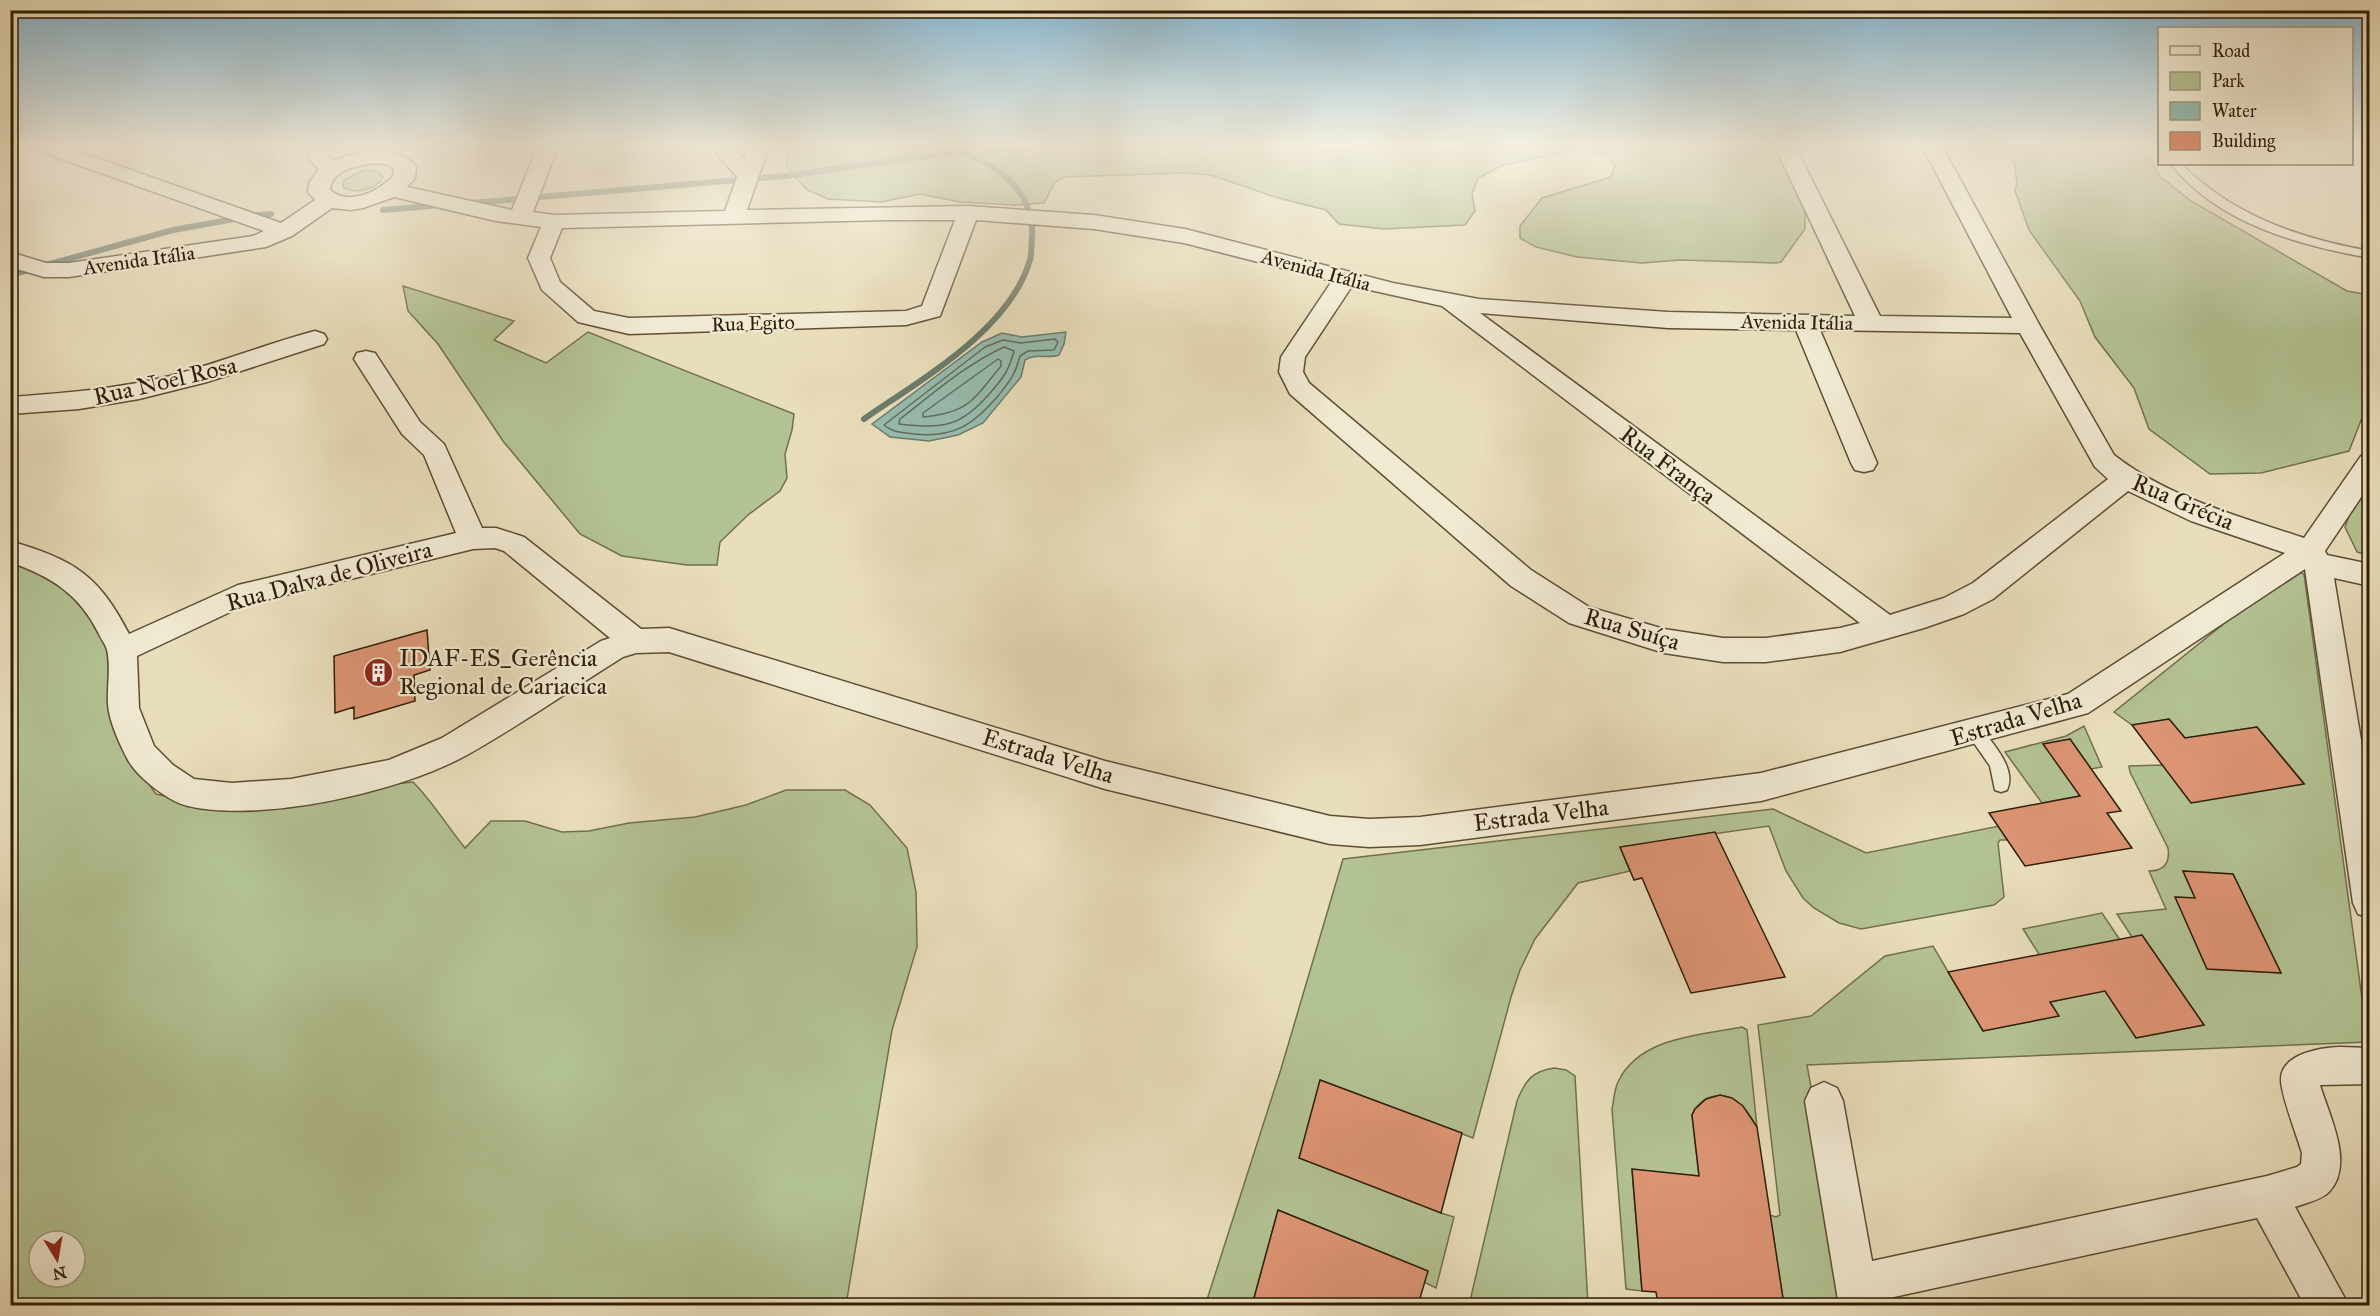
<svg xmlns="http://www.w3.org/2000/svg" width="2380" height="1316" viewBox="0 0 2380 1316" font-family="'IM FELL Great Primer',serif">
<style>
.green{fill:#b3c293;stroke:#70704d;stroke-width:1.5;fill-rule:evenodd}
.water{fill:#97bcaf;stroke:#6d7c6c;stroke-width:1.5}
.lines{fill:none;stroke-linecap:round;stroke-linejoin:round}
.shore{stroke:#626c5b;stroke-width:1.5}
.stream{stroke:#6d7c6c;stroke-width:6}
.building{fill:#dd9574;stroke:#2d1d07;stroke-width:1.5}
.service-casing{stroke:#5c4d34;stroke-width:3}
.minor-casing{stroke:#5c4d34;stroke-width:3}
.service{fill:#f1ead3;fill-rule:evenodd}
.minor{fill:#f1ead3;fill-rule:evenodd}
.labels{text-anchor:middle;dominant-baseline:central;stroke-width:4.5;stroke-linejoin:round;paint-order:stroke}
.far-street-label{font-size:20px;fill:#2d1d07;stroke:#f1ead3}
.street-label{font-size:24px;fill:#2d1d07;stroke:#f1ead3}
.poi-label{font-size:24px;fill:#2d1d07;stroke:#f1ead3;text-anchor:start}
</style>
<rect width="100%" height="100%" fill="#e9debb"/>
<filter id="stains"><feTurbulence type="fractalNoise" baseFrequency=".00333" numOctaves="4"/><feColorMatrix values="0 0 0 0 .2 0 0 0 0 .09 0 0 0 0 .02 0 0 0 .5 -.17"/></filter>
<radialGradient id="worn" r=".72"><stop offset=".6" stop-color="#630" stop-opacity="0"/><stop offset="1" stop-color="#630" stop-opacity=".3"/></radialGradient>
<path class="green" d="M786,146h993l26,56v27l-24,33 -5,1 -96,-3 -38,3 -65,-6 -41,-10 -16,-9v-12l22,-28 69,-21 4,-13 -13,-11 -24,-4 -75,16 -25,13 -6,16 3,17 -10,14 -81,4 -45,-5 -13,-14 -51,-13 -64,-22 -27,-2 -120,4 -9,5 -11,21 -29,2 -55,-3 -40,-8 -39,8 -53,-3 -21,-9 -20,-23z
M1999,146h143l19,31 30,24 156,90 22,4v105l-20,51 -88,22 -51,1 -61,-45 -15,-41 -39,-51 -15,-36 -51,-71 -14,-39 2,-8 -3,-21z
M364,170l14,1 5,6c-7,13 -28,18 -40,10l1,-7z
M403,286l111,35 -20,19 52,23 42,-31 206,82 -2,16 -7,24 2,24 -7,13 -32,24 -28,27 -3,23h-30l-65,-9 -42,-22 -77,-93 -65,-97 -30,-33z
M2369,470v86l-12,-4 -12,-25 19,-52z
M10,558l62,28 37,57 28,125 19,26 51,11 206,-23c20,20 34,44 52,66l26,-27h34l37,11 27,-1 40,-8 66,-6 51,-12 40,-15h59l25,15 37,43 9,44 1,55 -25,83 -46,275h-835zM39,1241h36v36h-36z
M2292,569l12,5 64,468 -561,23 43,240 -66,1 -14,-91 6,2 4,-2 -22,-190 53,-9 74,-60 48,-10 50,85 75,-15 -8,-14 17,-4 -44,-69 79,-16 18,27 -43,8 59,90 68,-13 -62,-90 -10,2 -15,-23 49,-5 -17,-38c16,0 21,-9 19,-23l-38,-76 -1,-6 34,-1 141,18 -47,-56 -72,11 -16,-19 -37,6 -18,-13zM2183,871l50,3 48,99 -74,-4 -31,-72 19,1z
M2084,726l18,41 -11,2 -21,-30 -26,5 41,51 -43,8 -37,-51 61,-16z
M1773,809l93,44 133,-27 8,14h-7l-2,3 6,54 -10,8 -133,24 -22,-6 -25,-15 -11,-10 -17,-27 -17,-45 -149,21 10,24 -52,12 -43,56 -15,31 -9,27 -38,141 -153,-58 121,133 13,4 -18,71 -12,-6 3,-11 -149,-61 -24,88 18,7 -67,1 76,-237 62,-210z
M1742,1027l5,3 10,97c-10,-18 -25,-38 -49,-29 -7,3 -13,10 -16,17l7,61 -67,-7 10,122 -16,-2 -14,-180c2,-8 2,-19 6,-27 21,-45 82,-47 124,-55z
M1554,1068l12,2 9,6 13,229h-119l48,-204c8,-20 15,-30 37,-33z"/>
<path class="water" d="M1066,332l-2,12 -5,11c-11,4 -25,-2 -34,5l-4,17 -38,46 -25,12 -29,6 -39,-4 -18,-13 110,-82 20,-9 20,4z"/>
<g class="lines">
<path class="shore" d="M1055,339l3,3 -4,8 -26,1 -8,5c-5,19 -10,25 -22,40 -25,29 -44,42 -84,38 -12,-2 -21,-1 -30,-9l101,-78 18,-7 18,3z
M1004,347l10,4c-5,19 -10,26 -23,41 -30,35 -47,37 -92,32l1,-5c34,-26 65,-54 104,-72z
M998,359l3,2v5c-28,34 -31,46 -78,51v-4z"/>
<path class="stream" d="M471,203l314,-27 176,-25
M383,210l58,-5
M252,216l19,-2
M10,275l163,-45 67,-12
M864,419c56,-39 146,-89 166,-159 2,-7 1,-15 2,-22 2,-23 -8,-46 -26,-61 -16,-14 -37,-22 -56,-31"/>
</g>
<path class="building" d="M427,630l3,40 -16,5 1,26 -61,18v-12l-19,6 -1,-57z
M2169,719l16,19 72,-11 47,57 -113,19 -59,-78z
M2070,739l51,72 -14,2 25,35 -107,18 -36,-53 91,-17 -37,-52z
M1715,832l70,145 -94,16 -49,-115 -8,2 -14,-33z
M2183,871l50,3 48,99 -74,-4 -32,-72 20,1z
M2142,935l62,90 -68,13 -31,-47 -55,11 9,14 -76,15 -35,-59z
M1320,1080l142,53 -21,80 -142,-55z
M1720,1095l12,3 11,8 14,21 27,178h-126l-2,-13 -14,-1 -10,-122 67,7 -7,-61 3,-6 11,-10z
M1278,1210l150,61 -10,34h-146l-18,-7z"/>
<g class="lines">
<defs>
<path id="service" d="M2171,164h10c53,52 117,74 189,87v7c-72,-13 -151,-34 -199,-94z
M1975,727l6,1c12,16 36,41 26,62l-6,2 -6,-2 -5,-24 -23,-33 2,-5z"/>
<path id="minor" d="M33,146h30l218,77 34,-23 -7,-8 1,-9 10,-14 -9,-8 -4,-15h20l4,12 4,2c25,-8 64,-19 82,7l-1,11 -8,9 105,23 26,-64h20l-25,66 21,3 171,-4 12,-34 -27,-31h22l12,13 5,-13h20l-22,64 221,-4 126,9 91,14 208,54 86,16 189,13 187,4 -80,-170h20l85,170 132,2 -90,-172h20l98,180 74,129c55,43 124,61 190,83l57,-82 9,-2v30l-45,67 2,4 43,9v22l-36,-8 36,216v124l-12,-4 -5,-11 -48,-334 -217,144 -11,3 -316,85 -341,44 -51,2 -39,-3 -225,-55 -436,-137 -33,1 -13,4c-53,33 -104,69 -158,99 -66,36 -203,67 -277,50 -19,-4 -51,-29 -60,-46 -8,-15 -19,-39 -20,-56 -1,-17 3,-38 -1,-54 -1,-5 -6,-11 -8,-16 -20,-40 -47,-57 -89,-72v-21c64,19 88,33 119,93l109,-49 218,-52 -32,-78 -22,-21 -48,-75 3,-6 9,-2 9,2 45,69 24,22 38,84h14l28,9 117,92 28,-1 436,133 225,55 39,3 51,-2 341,-44 307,-79 217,-141 -94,-32 -63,-30 -135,108 -29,15 -40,14 -84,24 -74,10h-43l-59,-9 -95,-30 -58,-37 -221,-192 -11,-22 2,-15 51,-76 -148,-38 -90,-14 -118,-9 -36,96 -34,9 -277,9 -51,-12 -36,-32 -14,-32 13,-31 -45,-6 -102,-24 -31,11 -13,2 -18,-2 -40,28 -26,11 -197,30h-25l-34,-10v-15l36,11h23l184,-27 11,-5 -228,-81zM376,163l13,2 5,4 -1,7c-15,16 -44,30 -63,14 2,-21 29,-25 46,-27zM887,220h68l-33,86 -16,5 -277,7 -35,-7 -34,-29 -10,-24 12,-30zM1352,286l90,20 418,317 -20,5 -74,10h-43l-59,-9 -75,-22 -58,-37 -222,-187 -6,-11 2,-15zM1480,313l188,15 128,2 55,133 4,7 9,2 9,-2 4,-7 -57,-133 200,3 75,134 13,12 -135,104 -29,15 -54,17zM495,548l9,3 106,87 -9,3 -159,97 -53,22 -98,19 -59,4 -38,-4 -21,-14 -19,-19 -15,-38 -2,-52 108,-51 228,-56z
M315,331l9,3 3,5 -3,5 -117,38 -68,17 -60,10 -69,5v-17c55,-4 107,-8 160,-21 49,-13 96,-32 145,-45z
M2341,1047l29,1v36l-50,1c9,31 35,79 9,107 -8,8 -23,11 -34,15l54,99h-44l-48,-88 -377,82 1,6h-42l-34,-205 6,-13 13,-6 13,6 6,13 29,160 395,-85 30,-9 4,-3 1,-11c-5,-17 -21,-58 -21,-73 -1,-26 41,-33 60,-33z"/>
</defs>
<use href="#service" class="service-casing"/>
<use href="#minor" class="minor-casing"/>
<use href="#service" class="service"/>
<use href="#minor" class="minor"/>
</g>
<linearGradient id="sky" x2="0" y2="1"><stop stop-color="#87b7d1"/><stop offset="0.44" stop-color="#f5f0e0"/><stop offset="1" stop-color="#f5f0e0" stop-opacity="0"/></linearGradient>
<rect width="2380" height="330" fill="url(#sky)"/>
<defs>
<symbol id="building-disc" viewBox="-11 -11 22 22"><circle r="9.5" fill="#8f2418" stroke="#f1ead3"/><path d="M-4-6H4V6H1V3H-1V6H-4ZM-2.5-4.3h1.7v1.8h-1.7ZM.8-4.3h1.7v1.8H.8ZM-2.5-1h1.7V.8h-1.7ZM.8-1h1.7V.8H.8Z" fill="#fff"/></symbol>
</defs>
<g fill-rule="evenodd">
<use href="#building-disc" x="362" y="656" width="33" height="33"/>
</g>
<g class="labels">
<g class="far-street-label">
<text transform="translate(139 260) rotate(-8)">Avenida Itália</text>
<text transform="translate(1316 270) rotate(15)">Avenida Itália</text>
<text transform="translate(1797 322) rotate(1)">Avenida Itália</text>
<text transform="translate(753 323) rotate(-2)">Rua Egito</text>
</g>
<g class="street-label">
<text transform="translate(165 381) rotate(-13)">Rua Noel Rosa</text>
<text transform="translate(1668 465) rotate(37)">Rua França</text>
<text transform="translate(2183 502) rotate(23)">Rua Grécia</text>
<text transform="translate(329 576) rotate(-15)">Rua Dalva de Oliveira</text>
<text transform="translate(1632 629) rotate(16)">Rua Suíça</text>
<text transform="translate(2016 719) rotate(-17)">Estrada Velha</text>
<text transform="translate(1048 756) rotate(17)">Estrada Velha</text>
<text transform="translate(1541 815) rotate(-7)">Estrada Velha</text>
</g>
<g class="poi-label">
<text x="399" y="658">IDAF-ES_Gerência<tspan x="399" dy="28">Regional de Cariacica</tspan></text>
</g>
</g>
<rect width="2380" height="1316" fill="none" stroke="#e9debb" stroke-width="36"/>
<rect x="12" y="12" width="2356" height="1292" fill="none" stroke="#2d1d07" stroke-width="3"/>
<rect x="18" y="18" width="2344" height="1280" fill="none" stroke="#2d1d07" stroke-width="1.5"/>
<rect x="2158" y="27" width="195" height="138" fill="#f1ead3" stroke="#a39881" stroke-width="1.5"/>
<rect x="2170" y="46" width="30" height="9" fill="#f1ead3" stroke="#a39881" stroke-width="1.5"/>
<text x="2212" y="57" font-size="18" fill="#2d1d07">Road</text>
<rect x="2170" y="72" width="30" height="18" fill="#b3c293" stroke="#a39881" stroke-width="1.5"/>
<text x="2212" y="87" font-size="18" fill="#2d1d07">Park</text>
<rect x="2170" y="102" width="30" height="18" fill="#97bcaf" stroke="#a39881" stroke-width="1.5"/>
<text x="2212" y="117" font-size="18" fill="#2d1d07">Water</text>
<rect x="2170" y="132" width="30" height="18" fill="#dd9574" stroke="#a39881" stroke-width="1.5"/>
<text x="2212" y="147" font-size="18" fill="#2d1d07">Building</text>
<g transform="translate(57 1259) rotate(169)"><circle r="28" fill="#f1ead3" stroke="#a39881" stroke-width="1.5"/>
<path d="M0-4.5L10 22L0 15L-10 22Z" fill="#8f2418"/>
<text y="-9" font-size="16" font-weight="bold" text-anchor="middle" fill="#2d1d07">N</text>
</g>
<rect width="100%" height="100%" filter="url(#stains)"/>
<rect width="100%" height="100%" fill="url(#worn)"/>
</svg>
